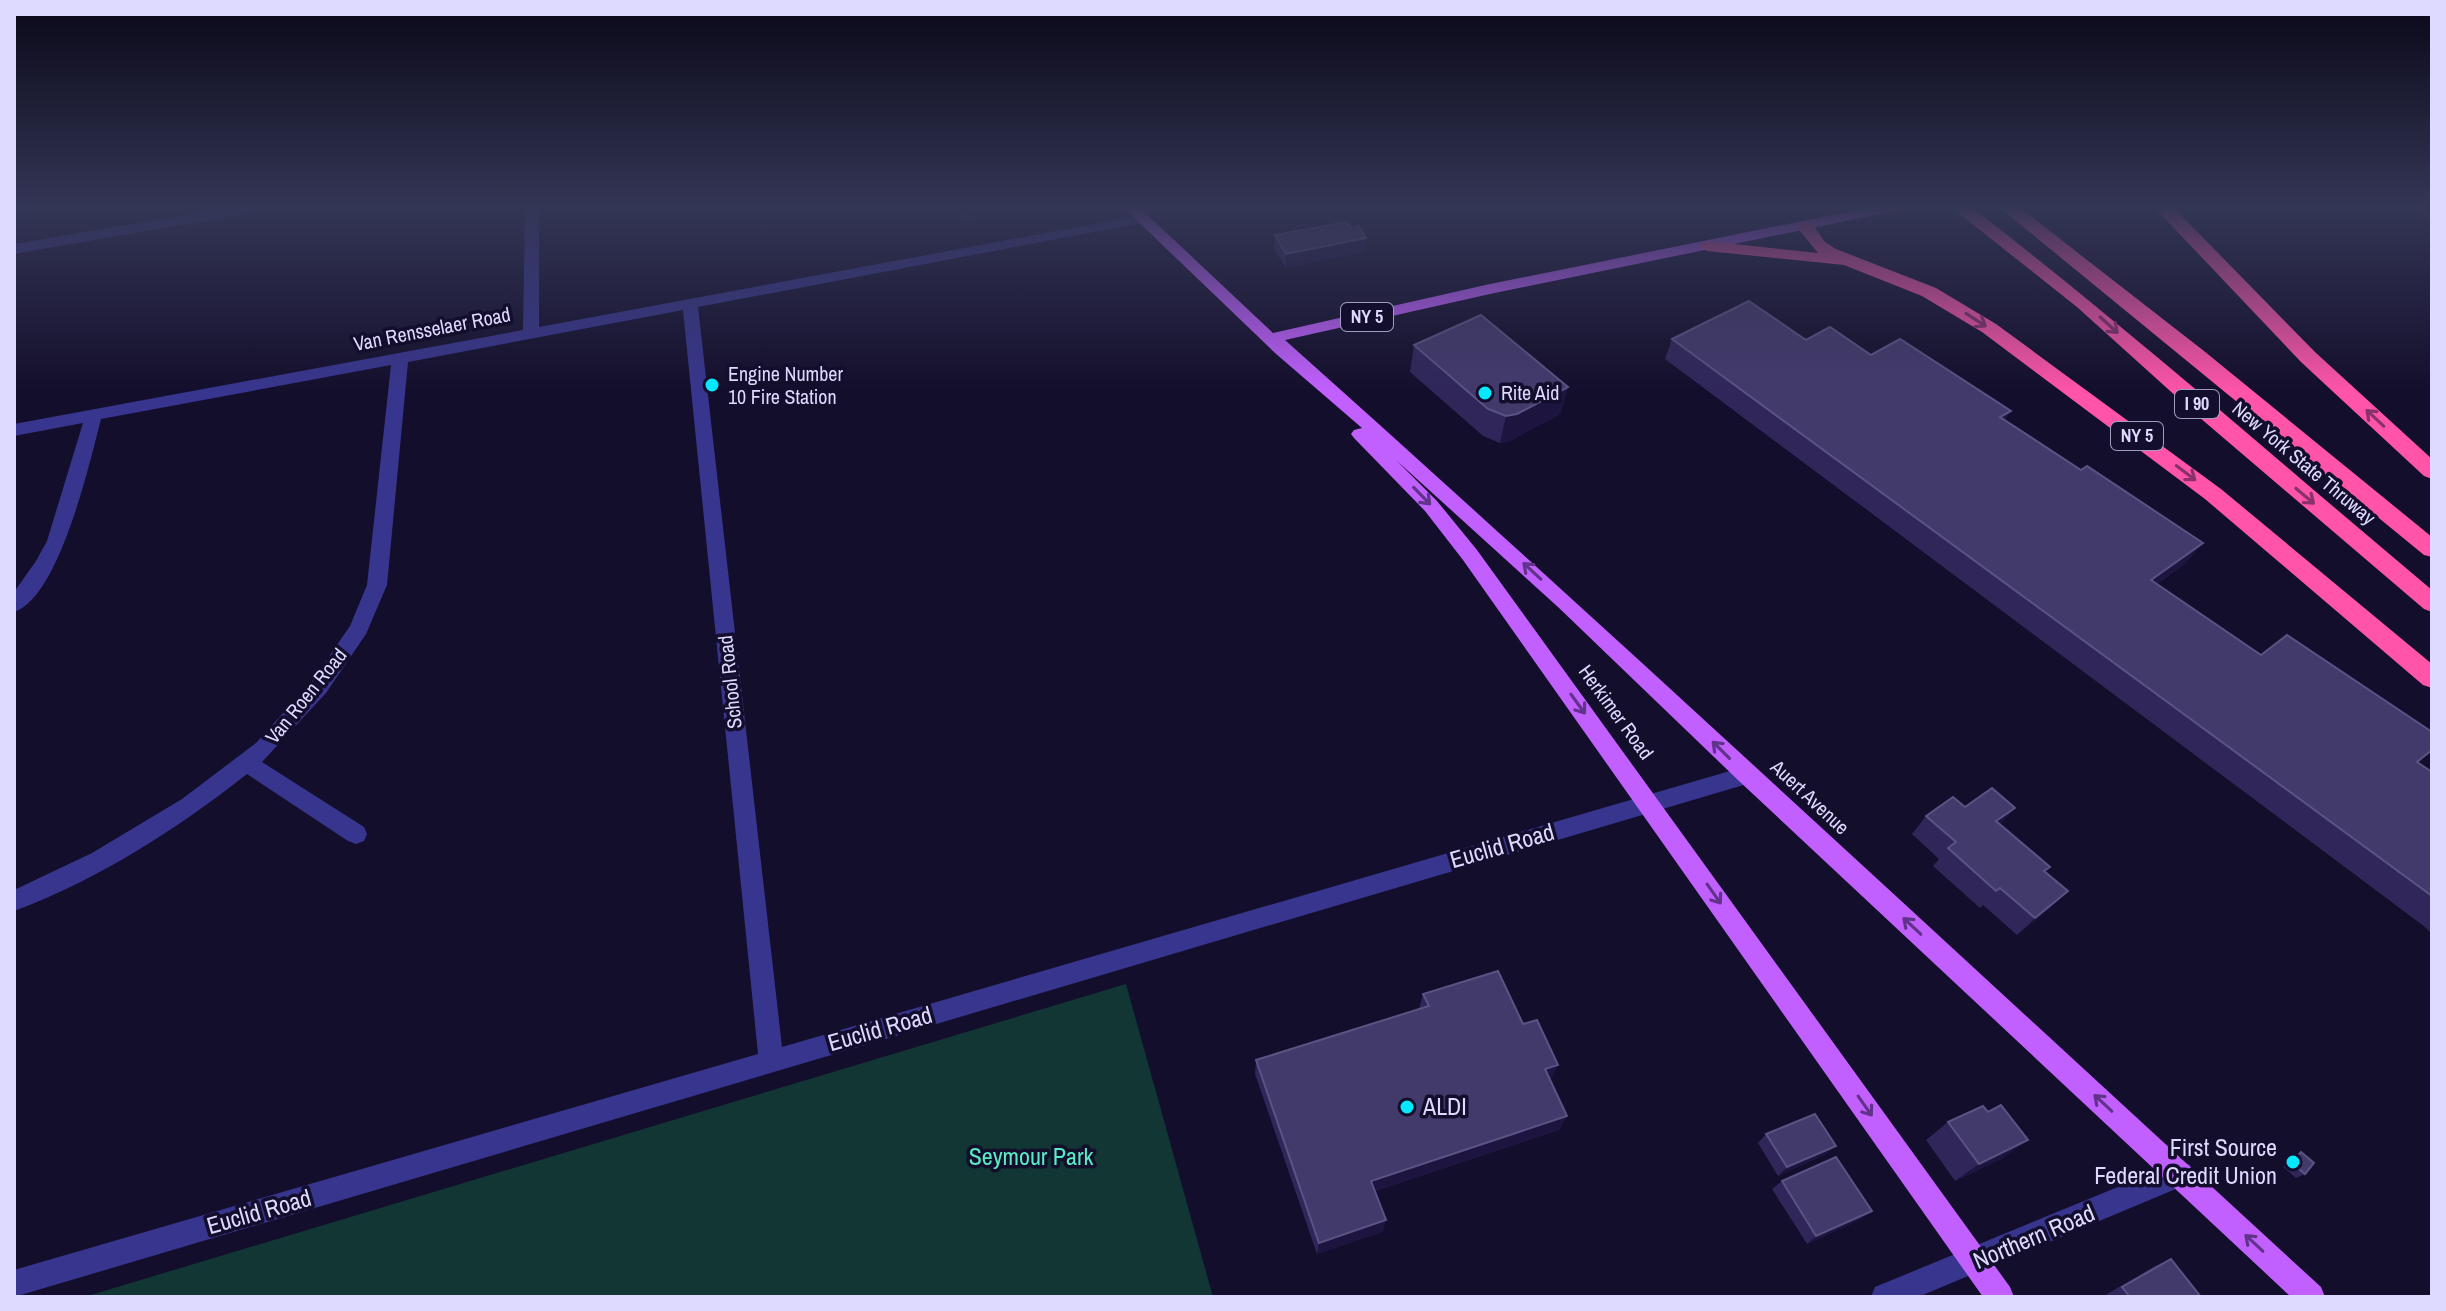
<svg xmlns="http://www.w3.org/2000/svg" width="2446" height="1311" viewBox="0 0 2446 1311" font-family="'Archivo Narrow',sans-serif">
	<style>
		.green { fill: #113634 }
		.lines { fill: none; stroke-linecap: round; stroke-linejoin: round }
		.minor { fill: #38358e; fill-rule: evenodd }
		.major { fill: #c260ff; fill-rule: evenodd }
		.highway { fill: #ff54a8; fill-rule: evenodd }
		.wall { fill: #30265a }
		.shaded-wall { fill: #1d1540 }
		.building { fill: #433a6c; stroke: #5b5383; stroke-width: 2 }
		.oneway { stroke: #89316a }
		.oneway2 { stroke: #62338a }
		.poi-dot { fill: #05e9ff; stroke: #130e2b; stroke-width: 3 }
		.labels { text-anchor: middle; stroke-width: 7; stroke-linejoin: round; paint-order: stroke }
		.shield { fill: #130e2b; stroke: #a09cbf; stroke-width: 2 }
		.shield-label { font-size: 18px; font-weight: bold; fill: #ddd9ff }
		.street-label { font-size: 20px; fill: #ddd9ff; stroke: #130e2b }
		.poi-label { font-size: 20px; fill: #ddd9ff; stroke: #130e2b; text-anchor: start }
		.near-street-label { font-size: 24px; fill: #ddd9ff; stroke: #130e2b }
		.near-poi-label { font-size: 24px; fill: #ddd9ff; stroke: #130e2b; text-anchor: start }
		.near-park-label { font-size: 24px; fill: #59ebc5; stroke: #130e2b }
	</style>
	<rect width="100%" height="100%" fill="#130e2b"/>
	<path class="green" d="M1126,984L1213,1297H84Z"/>
	<g class="lines">
		<path class="minor" d="M234,207H268L261,211L14,254V244Z
			M525,207H539V327L1142,215L1149,219L1142,223L698,307L782,1047L1747,766L1755,769L1758,775L1755,781L1747,784L14,1297V1270L758,1054L683,310L408,362L387,585L366,634L326,693L262,762L364,827L367,834L364,841L356,844L348,841L247,774C177,829 98,880 14,911V890L92,853L182,799L256,743L312,681L350,626L367,585L391,365L101,419C90,462 59,598 14,612V592L36,561L47,541L83,423L14,436V424L523,330Z
			M2181,1161L2190,1165L2194,1174L2190,1183L1918,1297H1871L1875,1287Z"/>
		<path class="major" d="M1123,207H1139L1273,333L1490,284L1872,207H1902L1895,211L1490,294L1285,340C1634,652 1976,971 2321,1287L2325,1297H2291L1739,781L1558,607L1396,460L1437,501L1477,550L2010,1287L2014,1297H1983L1463,560L1425,511L1354,438L1351,434L1354,430L1362,428L1275,353Z"/>
		<path class="highway" d="M1951,207H1971C2130,329 2279,462 2432,590V612L2424,609L2199,417L2077,307Z
			M1999,207H2019L2204,351L2432,537V557L2424,555Z
			M2154,207H2173L2315,352L2432,459V479L2424,476L2301,362Z
			M1805,221L1811,222L1825,242L1836,249L1936,288L1996,324L2221,489L2432,664V688L2423,685L2205,499L1982,332L1922,296L1844,265L1707,251L1698,246L1707,241L1818,253L1796,226Z"/>
	</g>
	<path class="wall" d="M952,207H1016L967,224Z
		M1351,228L1366,238L1365,252L1286,268L1274,249L1275,235Z
		M1672,339L1871,355L2005,420L2186,563L2157,584L2432,772V934L2425,927L1665,359Z
		M1414,345L1568,387L1560,414L1510,441L1500,443L1483,436L1410,372Z
		M1926,816L2000,824L2050,867L2045,872L2068,891L2050,908L2017,935L1983,905L1980,908L1933,866L1939,859L1912,834Z
		M1423,994L1523,1024L1558,1065L1550,1080L1567,1116L1559,1130L1375,1191L1386,1220L1382,1232L1317,1254L1255,1074L1256,1060L1419,1009Z
		M1948,1122L2003,1158L1955,1181L1926,1140Z
		M1766,1134L1826,1154L1778,1176L1758,1143Z
		M2301,1152L2305,1174L2296,1178L2283,1167L2293,1156Z
		M1782,1181L1861,1219L1807,1244L1772,1189Z
		M2171,1259L2201,1297H2109L2107,1294L2155,1266Z"/>
	<path class="shaded-wall" d="M964,207H1016L967,224Z
		M1366,238L1365,252L1286,268V254Z
		M1568,387L1560,414L1510,441L1500,443L1506,416Z
		M2011,411L1998,431L2000,417Z
		M2203,543L2186,563L2135,599L2151,580Z
		M2015,808L1999,826L1996,821Z
		M2068,891L2050,908L2017,935L2035,918Z
		M1558,1065L1551,1079L1537,1084L1545,1069Z
		M1567,1116L1559,1130L1368,1194L1371,1181Z
		M2028,1140L2003,1158L1955,1181L1979,1164Z
		M1836,1146L1826,1154L1778,1176L1787,1167Z
		M1872,1211L1861,1219L1807,1244L1816,1236Z
		M1386,1220L1382,1232L1317,1254L1319,1243Z"/>
	<path class="building" d="M1346,222L1351,228L1359,226L1366,238L1286,254L1275,235Z
		M1749,301L1806,340L1830,327L1871,355L1900,339L2011,411L2000,417L2081,470L2087,466L2203,543L2151,580L2261,655L2287,635L2432,732V750L2417,762L2432,772V896L1672,339Z
		M1481,315L1568,387L1517,414L1506,416L1488,409L1414,345Z
		M1992,788L2015,808L1996,821L2050,867L2044,871L2068,891L2035,918L2000,888L1996,891L1948,848L1956,842L1926,816L1953,797L1965,807Z
		M1498,971L1523,1024L1537,1020L1558,1065L1545,1069L1567,1116L1371,1181L1386,1220L1319,1243L1256,1060L1429,1006L1423,994Z
		M2001,1105L2028,1140L1979,1164L1948,1122L1983,1106L1988,1112Z
		M1815,1114L1836,1146L1787,1167L1766,1134Z
		M2301,1152L2314,1163L2305,1174L2292,1163Z
		M1836,1157L1872,1211L1816,1236L1782,1181Z
		M2171,1259L2201,1297H2130L2122,1287Z"/>
	<defs><path id="oneway-shaft" d="M-6 0H5M1.5-3L5.5 0L1.5 3" fill="none" stroke-width="1.6" stroke-linecap="round" stroke-linejoin="round" transform="scale(2)"/></defs>
	<g class="oneway">
		<use href="#oneway-shaft" transform="translate(1976 320) rotate(33)"/>
		<use href="#oneway-shaft" transform="translate(2109 325) rotate(42)"/>
		<use href="#oneway-shaft" transform="translate(2375 418) rotate(-137)"/>
		<use href="#oneway-shaft" transform="translate(2186 473) rotate(37)"/>
		<use href="#oneway-shaft" transform="translate(2305 496) rotate(40)"/>
	</g>
	<g class="oneway2">
		<use href="#oneway-shaft" transform="translate(1422 496) rotate(46)"/>
		<use href="#oneway-shaft" transform="translate(1532 571) rotate(-137)"/>
		<use href="#oneway-shaft" transform="translate(1578 704) rotate(54)"/>
		<use href="#oneway-shaft" transform="translate(1721 750) rotate(-135)"/>
		<use href="#oneway-shaft" transform="translate(1714 894) rotate(55)"/>
		<use href="#oneway-shaft" transform="translate(1912 926) rotate(-137)"/>
		<use href="#oneway-shaft" transform="translate(2103 1103) rotate(-137)"/>
		<use href="#oneway-shaft" transform="translate(1865 1106) rotate(55)"/>
		<use href="#oneway-shaft" transform="translate(2254 1243) rotate(-137)"/>
	</g>
	<linearGradient id="sky" x2="0" y2="1"><stop stop-color="#0a0818"/><stop offset="0.53" stop-color="#333655"/><stop offset="1" stop-color="#333655" stop-opacity="0"/></linearGradient>
	<rect width="2446" height="391" fill="url(#sky)"/>
	<g class="poi-dot">
		<circle cx="712" cy="385" r="8"/>
		<circle cx="1485" cy="393" r="8"/>
		<circle cx="1407" cy="1107" r="8"/>
		<circle cx="2293" cy="1162" r="8"/>
	</g>
	<g class="labels">
		<g class="shield">
			<rect x="1341" y="303" width="52" height="28" rx="6"/>
			<rect x="2175" y="390" width="44" height="28" rx="6"/>
			<rect x="2111" y="422" width="52" height="28" rx="6"/>
		</g>
		<g class="shield-label">
			<text x="1367" y="323">NY 5</text>
			<text x="2197" y="410">I 90</text>
			<text x="2137" y="442">NY 5</text>
		</g>
		<g class="street-label">
			<text transform="translate(432 329) rotate(-11)" y="7">Van Rensselaer Road</text>
			<text transform="translate(2304 463) rotate(40)" y="7">New York State Thruway</text>
			<text transform="translate(730 682) rotate(-96)" y="7">School Road</text>
			<text transform="translate(306 696) rotate(-51)" y="7">Van Roen Road</text>
			<text transform="translate(1616 712) rotate(54)" y="7">Herkimer Road</text>
			<text transform="translate(1810 797) rotate(43)" y="7">Auert Avenue</text>
		</g>
		<g class="poi-label">
			<text x="728" y="381">Engine Number<tspan x="728" dy="23">10 Fire Station</tspan></text>
			<text x="1501" y="400">Rite Aid</text>
		</g>
		<g class="near-street-label">
			<text transform="translate(1502 846) rotate(-16)" y="8">Euclid Road</text>
			<text transform="translate(880 1029) rotate(-16)" y="8">Euclid Road</text>
			<text transform="translate(259 1212) rotate(-16)" y="8">Euclid Road</text>
			<text transform="translate(2034 1237) rotate(-23)" y="8">Northern Road</text>
		</g>
		<g class="near-poi-label">
			<text x="1423" y="1115">ALDI</text>
			<text x="2277" y="1156" text-anchor="end">First Source<tspan x="2277" dy="28">Federal Credit Union</tspan></text>
		</g>
		<g class="near-park-label">
			<text x="1031" y="1165">Seymour Park</text>
		</g>
	</g>
	<rect width="2446" height="1311" fill="none" stroke="#ddd9ff" stroke-width="32"/>
</svg>
